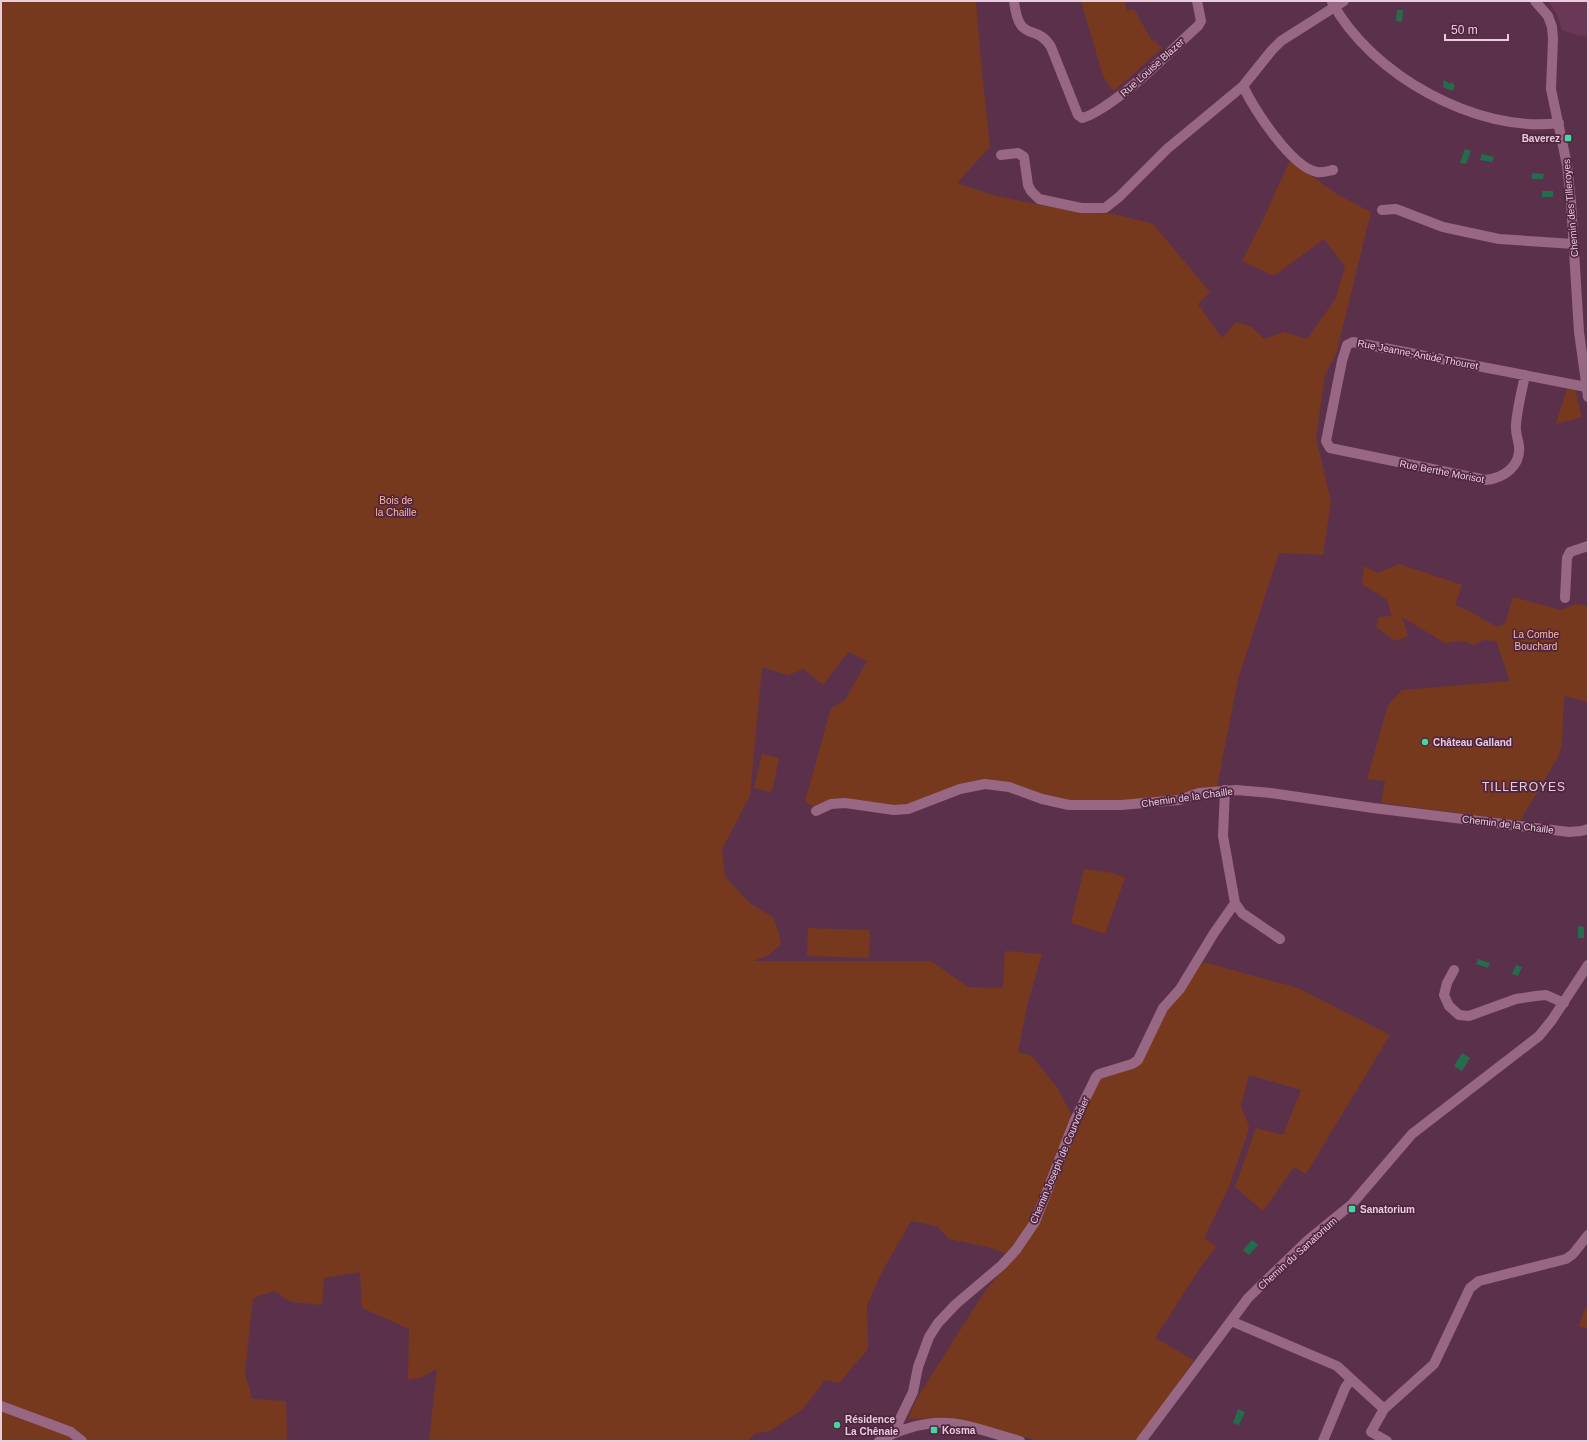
<svg xmlns="http://www.w3.org/2000/svg" width="1589" height="1442" viewBox="0 0 1589 1442" font-family="Arial,sans-serif">
	<style>
		.built { fill: #6a3757 }
		.green { fill: #77391e }
		.water { fill: #256c4f }
		.lines { fill: none; stroke-linecap: round; stroke-linejoin: round }
		.minor { stroke: #986784; stroke-width: 10 }
		.poi-dot { fill: #48d49d; stroke: #502540; stroke-width: 1.5 }
		.labels { text-anchor: middle; stroke-width: 3.5; stroke-linejoin: round; paint-order: stroke }
		.street-label { font-size: 10px; fill: #e9cddd; stroke: #502540 }
		.poi-label { font-size: 10px; font-weight: bold; fill: #e9cddd; stroke: #502540; text-anchor: start }
		.park-label { font-size: 10px; fill: #f8b99f; stroke: #502540 }
		.quarter-label { font-size: 12px; letter-spacing: 1px; fill: #e9cddd; stroke: #502540 }
	</style>
	<rect width="100%" height="100%" fill="#5b304b"/>
	<path class="built" d="M1548,1H1588V35L1580,36L1562,30L1557,14Z"/>
	<path class="green" d="M1,1H976L982,73L990,147L957,183L996,196L1077,212L1114,214L1153,224L1210,292L1198,304L1222,338L1236,322L1252,327L1264,339L1284,332L1307,339L1336,298L1345,266L1324,239L1274,276L1242,261L1262,222L1290,160L1338,195L1371,212L1336,354L1325,375L1316,438L1331,501L1323,555L1279,553L1238,679L1217,787L1177,795L1129,800L1069,802L998,782L894,807L816,808L806,802V798L831,708L845,700L867,661L848,652L823,685L804,669L788,675L762,667L750,796L722,849L725,877L751,904L773,917L779,933L781,944L769,955L753,961H931L968,987L1003,988L1005,951L1042,954L1027,1006L1018,1052L1032,1056L1058,1089L1076,1124L1098,1079L1137,1065L1166,1012L1203,962L1298,988L1390,1035L1306,1174L1294,1167L1263,1211L1235,1187L1256,1128L1283,1135L1301,1090L1249,1075L1241,1106L1249,1126L1246,1138L1228,1189L1204,1238L1216,1247L1200,1268L1155,1338L1194,1360L1148,1428L1135,1441H1040L947,1418L908,1419L917,1398L985,1291L1013,1257L992,1248L949,1239L937,1226L911,1221L883,1270L867,1305L868,1349L839,1383L825,1380L803,1409L770,1431L756,1433L747,1441H429L437,1369L422,1377L408,1380L409,1329L362,1308L360,1272L324,1278L322,1305L291,1302L274,1291L253,1298L245,1372L252,1399L286,1401L287,1441H1Z
		M1081,1H1125L1127,11L1134,9L1152,41L1156,40L1158,45L1162,48L1129,78L1113,91L1103,76Z
		M1567,389L1575,390L1582,417L1556,424Z
		M1399,564L1462,585L1455,605L1467,610L1497,627L1505,624L1513,597L1561,610L1576,604L1588,606V702L1564,696L1562,745L1558,757L1520,821L1381,803L1385,781L1367,779L1388,705L1402,690L1510,681L1496,641L1484,640L1473,645L1464,641L1445,643L1402,617L1408,636L1395,641L1376,627L1379,617L1392,616L1387,600L1362,584L1364,566L1377,573Z
		M762,754L779,758L773,788L770,792L754,788Z
		M1084,869L1113,873L1125,878L1105,934L1071,923Z
		M808,928L870,930L869,958L807,956Z
		M1585,1308L1588,1309V1329L1579,1326Z"/>
	<path class="water" d="M1397,10H1403L1402,22L1396,21Z
		M1444,80L1450,84L1451,82L1454,84L1453,85L1455,86L1452,91L1443,87Z
		M1465,149L1471,151L1466,164L1460,163Z
		M1482,154L1494,157L1492,162L1480,160Z
		M1533,173L1544,174L1543,179H1533L1531,176Z
		M1542,191H1553V197H1542Z
		M1578,926L1584,927V938H1578Z
		M1478,959L1490,963L1488,968L1476,964Z
		M1516,965L1522,967L1518,976L1512,974Z
		M1462,1053L1470,1058L1462,1071L1454,1066Z
		M1252,1240L1258,1245L1249,1255L1243,1250Z
		M1238,1409L1245,1412L1239,1425L1233,1423Z"/>
	<g class="lines">
		<path class="minor" d="M1014,1C1019,45 1036,22 1051,47L1078,115L1082,118C1091,116 1097,111 1104,107C1139,84 1167,54 1198,26L1201,21L1197,1
			M1535,1L1548,16L1552,27L1553,39L1551,89L1567,165L1571,202L1579,332L1588,397
			M1332,2C1370,74 1477,134 1559,123
			M1243,86C1254,109 1291,167 1317,172C1322,173 1328,171 1333,170
			M1001,155L1018,153L1024,157L1028,185L1031,191L1039,199L1081,208H1105L1119,197L1167,149L1243,86L1272,50L1281,41L1344,1
			M1382,210L1396,209L1443,227L1499,239L1574,244
			M1525,375C1522,391 1517,408 1516,425C1515,432 1518,439 1519,446C1521,466 1504,478 1486,480L1330,448L1326,441L1342,361L1347,345L1353,342L1586,387
			M1565,598L1567,558L1570,552L1588,546
			M1225,790L1223,836L1235,903L1242,913L1280,939
			M816,811L831,804L845,803L894,810L908,809L960,789L985,784L1009,787L1042,799L1069,805H1121L1179,800L1199,793L1236,790L1271,793L1373,808L1569,832L1581,831L1588,829
			M1454,970L1447,983L1444,995L1449,1006L1459,1015L1469,1016L1516,999L1536,996L1546,995L1564,1003
			M1231,1321L1337,1366L1384,1409L1434,1364L1470,1288L1479,1281L1566,1259L1573,1254L1588,1235
			M1,1406L71,1432L82,1441
			M1384,1409L1371,1432L1387,1441
			M900,1430L898,1423L913,1392L918,1367L929,1337L938,1323L956,1304L1002,1265L1016,1250L1035,1222L1074,1122L1096,1077L1099,1074L1132,1064L1138,1060L1163,1008L1180,989L1214,933L1235,903
			M879,1441C904,1427 934,1419 963,1425C982,1429 1001,1436 1020,1441
			M1141,1441L1248,1298L1308,1240L1352,1204L1412,1134L1539,1036L1552,1020L1588,965
			M1323,1441L1345,1388L1351,1379"/>
	</g>
	<g class="poi-dot">
		<rect x="1564" y="134" width="8" height="8" rx="2"/>
		<circle cx="1425" cy="742" r="4"/>
		<rect x="1348" y="1205" width="8" height="8" rx="2"/>
		<circle cx="837" cy="1425" r="4"/>
		<rect x="930" y="1426" width="8" height="8" rx="2"/>
	</g>
	<g class="labels">
		<g class="street-label">
			<text transform="translate(1152 67) rotate(-42)" y="4">Rue Louise Blazer</text>
			<text transform="translate(1570 208) rotate(-95)" y="4">Chemin des Tilleroyes</text>
			<text transform="translate(1418 354) rotate(11)" y="4">Rue Jeanne-Antide Thouret</text>
			<text transform="translate(1442 471) rotate(11)" y="4">Rue Berthe Morisot</text>
			<text transform="translate(1187 797) rotate(-8)" y="4">Chemin de la Chaille</text>
			<text transform="translate(1508 824) rotate(7)" y="4">Chemin de la Chaille</text>
			<text transform="translate(1059 1160) rotate(-67)" y="4">Chemin Joseph de Courvoisier</text>
			<text transform="translate(1297 1253) rotate(-42)" y="4">Chemin du Sanatorium</text>
		</g>
		<g class="poi-label">
			<text x="1560" y="142" text-anchor="end">Baverez</text>
			<text x="1433" y="746">Château Galland</text>
			<text x="1360" y="1213">Sanatorium</text>
			<text x="845" y="1423">Résidence<tspan x="845" dy="12">La Chênaie</tspan></text>
			<text x="942" y="1434">Kosma</text>
		</g>
		<g class="park-label">
			<text x="396" y="504">Bois de<tspan x="396" dy="12">la Chaille</tspan></text>
			<text x="1536" y="638">La Combe<tspan x="1536" dy="12">Bouchard</tspan></text>
		</g>
		<g class="quarter-label">
			<text x="1524" y="791">TILLEROYES</text>
		</g>
	</g>
	<rect width="1589" height="1442" fill="none" stroke="#e9cddd" stroke-width="4"/>
	<path d="M1445 34v6h63v-6" fill="none" stroke="#e9cddd" stroke-width="2"/>
	<text x="1451" y="34" font-size="12" fill="#e9cddd" stroke="#502540" stroke-width="3" paint-order="stroke">50 m</text>
</svg>
